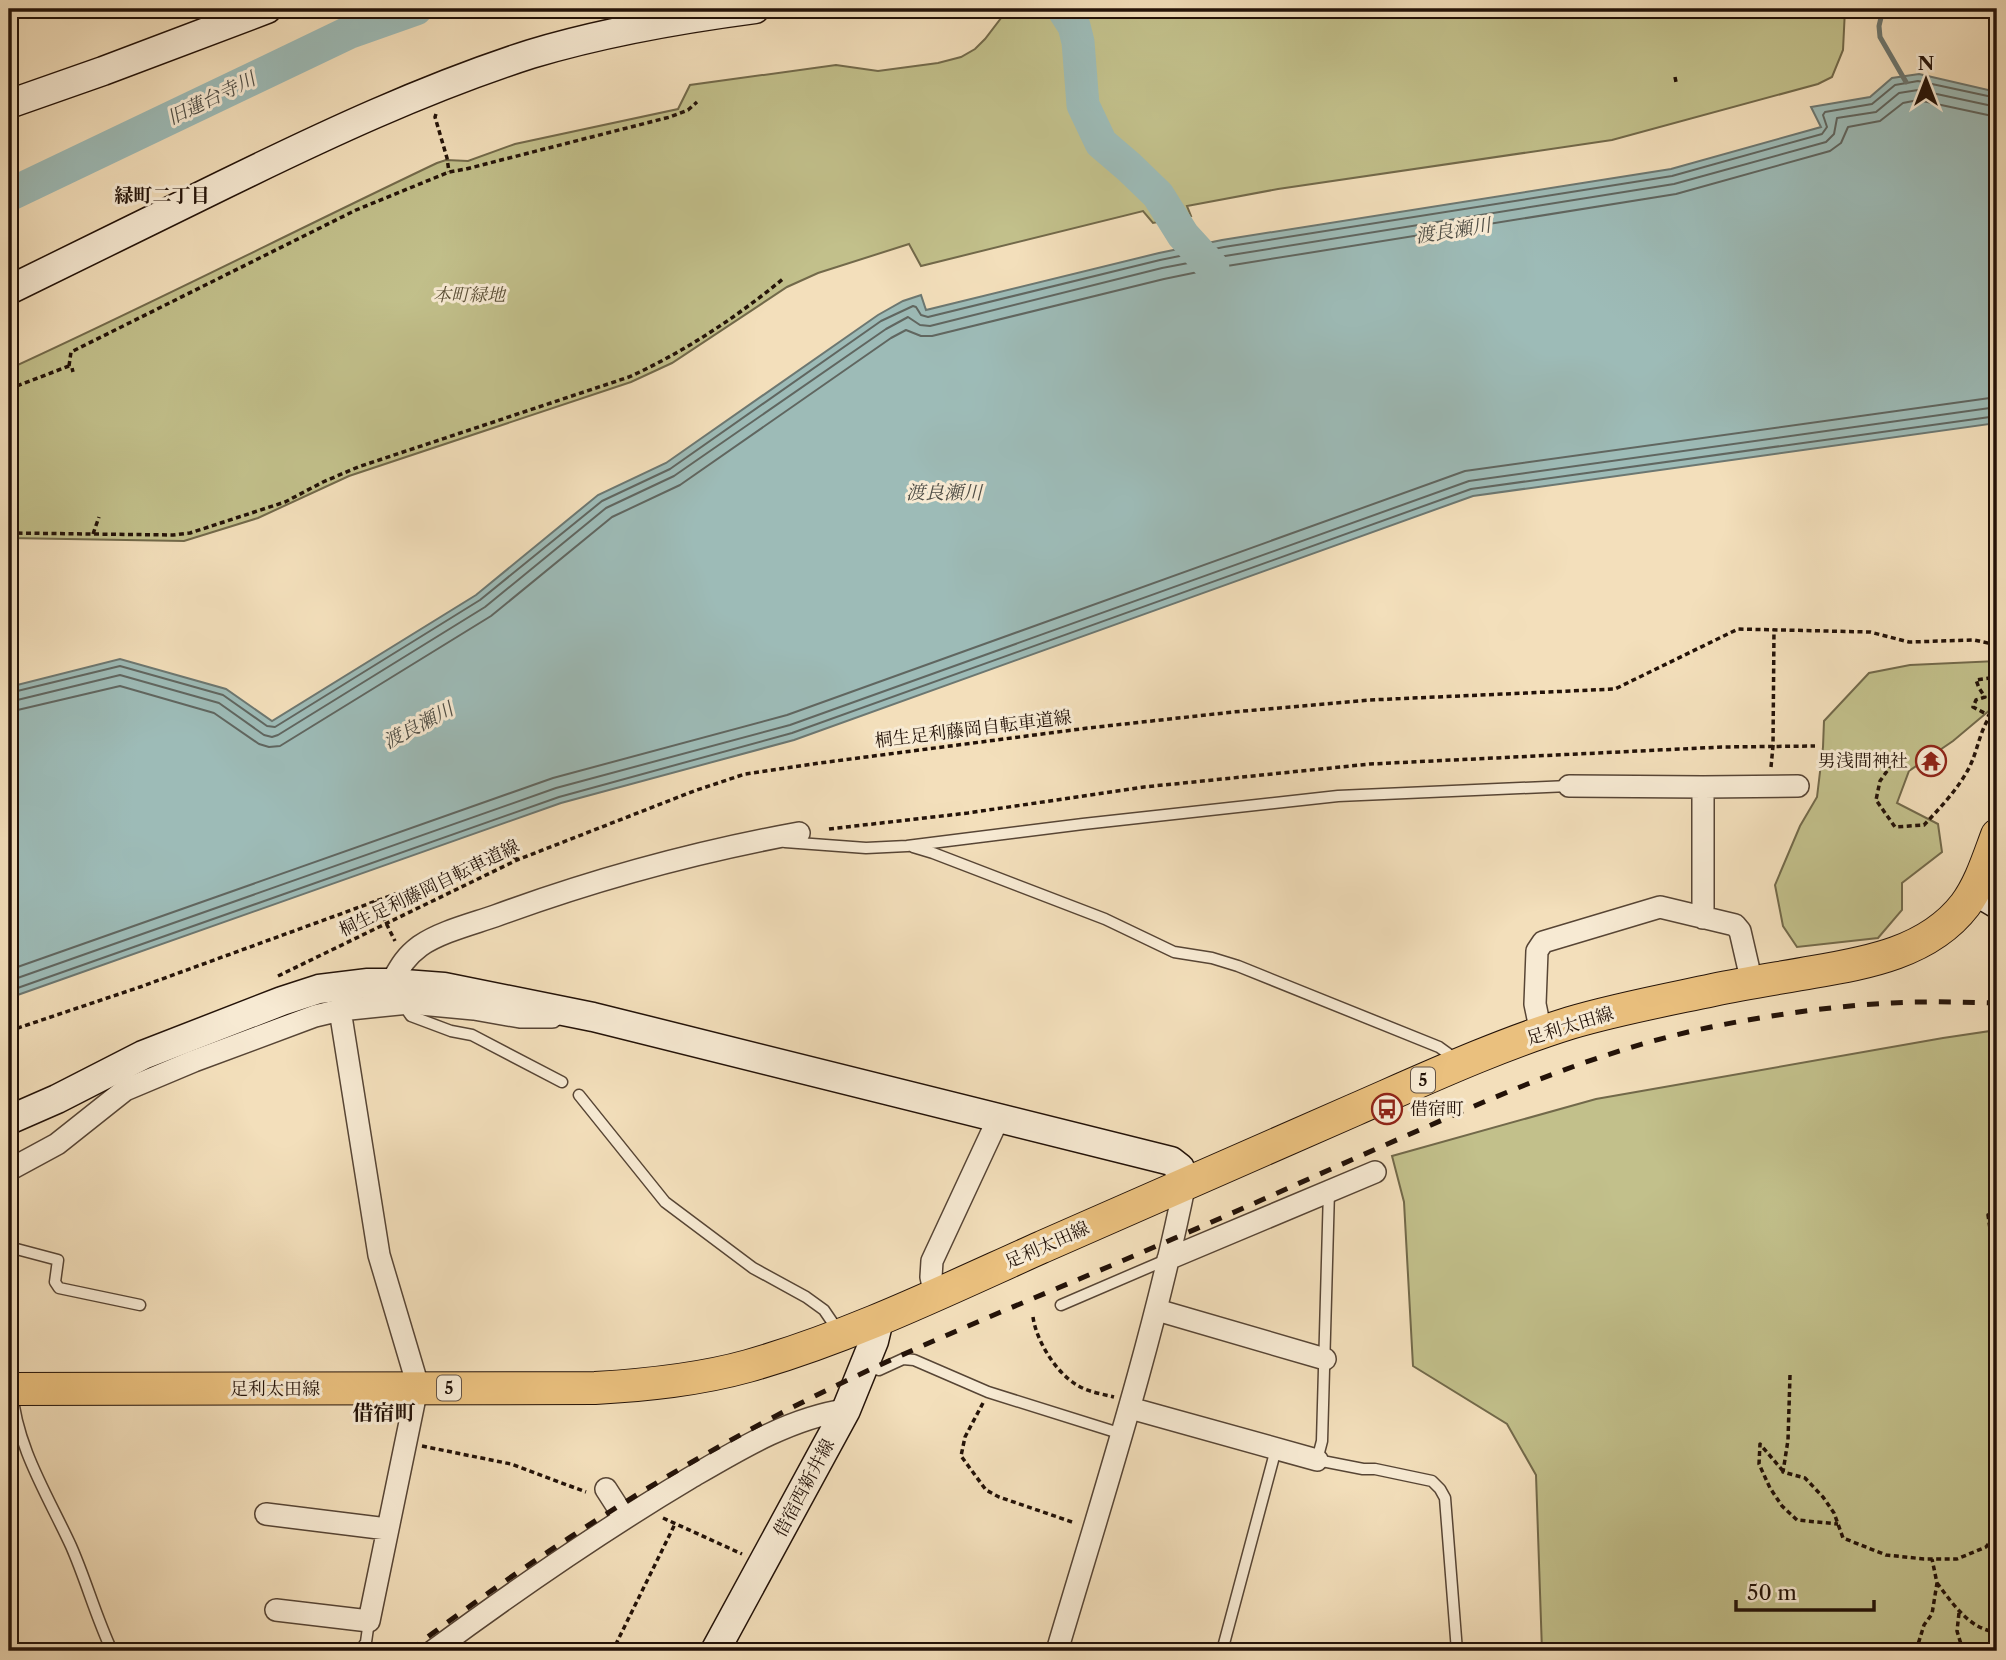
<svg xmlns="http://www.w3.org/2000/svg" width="2006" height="1660" viewBox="0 0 2006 1660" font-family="'Libre Caslon Text','Noto Serif JP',serif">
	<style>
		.green { fill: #c2c08b; stroke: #72694a; stroke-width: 2 }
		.water { fill: #9dbbb7; stroke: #6c7771; stroke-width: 2 }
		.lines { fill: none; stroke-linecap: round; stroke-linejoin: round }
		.shore { stroke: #606660; stroke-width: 2 }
		.stream { stroke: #6c7771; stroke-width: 5 }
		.river { stroke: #9dbbb7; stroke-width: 33 }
		.lane-casing { stroke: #574535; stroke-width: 13 }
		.street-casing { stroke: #574535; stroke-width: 24 }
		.secondary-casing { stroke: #231208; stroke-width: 31 }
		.primary-casing { stroke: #231208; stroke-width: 34 }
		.path { stroke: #231208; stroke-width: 3.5; stroke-dasharray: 5 3.5; stroke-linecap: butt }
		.lane { stroke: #f7ead3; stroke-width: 10 }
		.street { stroke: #f7ead3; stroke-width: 21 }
		.secondary { stroke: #f7ead3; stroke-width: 28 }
		.primary { stroke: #eac07e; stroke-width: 32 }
		.rail { stroke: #231208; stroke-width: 5; stroke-dasharray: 12 12; stroke-linecap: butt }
		.labels { text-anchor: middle; stroke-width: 6; stroke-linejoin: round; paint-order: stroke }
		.shield { fill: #f7ead3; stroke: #635345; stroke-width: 2 }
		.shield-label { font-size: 16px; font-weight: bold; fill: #231208 }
		.park-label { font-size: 18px; font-style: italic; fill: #5b4f36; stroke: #f7ead3 }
		.street-label { font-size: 18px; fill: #231208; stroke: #f7ead3 }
		.poi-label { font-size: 18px; fill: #231208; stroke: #f7ead3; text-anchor: end }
		.water-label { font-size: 19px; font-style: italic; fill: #4e4d45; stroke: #f7ead3 }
		.neighbourhood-label { font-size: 19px; font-weight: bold; fill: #231208; stroke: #f7ead3 }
		.quarter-label { font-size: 21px; font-weight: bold; fill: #231208; stroke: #f7ead3 }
	</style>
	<rect width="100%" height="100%" fill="#f3dfbb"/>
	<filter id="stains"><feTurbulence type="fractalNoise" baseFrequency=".00286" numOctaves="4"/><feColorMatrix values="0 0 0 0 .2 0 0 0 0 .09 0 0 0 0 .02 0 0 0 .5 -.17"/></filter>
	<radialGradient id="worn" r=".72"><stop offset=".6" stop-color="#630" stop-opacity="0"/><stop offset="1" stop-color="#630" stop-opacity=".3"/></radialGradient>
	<path class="green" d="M1008,9H1845L1843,50L1832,77L1818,84L1612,140L1278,189L1187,206L1191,216L1153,223L1143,211L921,266L909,244L818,273L787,287L672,363L631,382L349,476L258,518L184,541L9,538V369C153,303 294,231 437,163L446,160L468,161L515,144L678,109L690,85L836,65L878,71L938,63L961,57L975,49L985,39Z
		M1997,661V704L1953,741L1909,771L1897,803L1938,824L1942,852L1902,883V910L1878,938L1797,947L1783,926L1775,885L1800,826L1817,797L1823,747L1824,721L1869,673L1910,665Z
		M1997,1030V1651H1542L1536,1475L1507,1424L1413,1366L1404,1202L1392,1156L1596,1099L1943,1038Z"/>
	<path class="water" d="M1919,74L1997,92V423L1473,496L794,740L561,803L9,998V687L120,659L226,689L272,721L476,595L598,495L666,463L878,315L903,301L921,295L926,310L1159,253L1222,240L1671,169L1821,127L1811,107L1870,97L1892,78Z"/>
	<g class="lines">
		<path class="shore" d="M9,693L120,666L223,695L267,726L275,727L480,600L602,501L670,469L881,321L913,306L916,307L921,315L928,317L1160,260L1224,247L1672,176L1822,134L1827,127L1823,115L1825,112L1872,104L1895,85L1918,81L1997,98
			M9,702L120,675L219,703L264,735L272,737L278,735L485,607L606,508L674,476L886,329L908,317L920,325L930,326L1162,268L1225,256L1674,184L1826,142L1834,134L1837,118L1876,112L1899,93L1918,90L1997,107
			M9,712L120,686L214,713L259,744L269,747L280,746L491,616L612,517L680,485L891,338L906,330L921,336H932L1164,279L1227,266L1676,194L1830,151L1841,143L1848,127L1880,121L1903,103L1918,100L1997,117
			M9,970L553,778L787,715L1465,471L1997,397
			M9,981L556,788L790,725L1469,481L1997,407
			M9,991L559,797L792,733L1471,489L1997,416"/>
		<path class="stream" d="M1883,9L1879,26L1880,37L1906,82"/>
		<path class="river" d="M1063,9L1074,26L1078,42L1083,105L1101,143L1129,167L1158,195L1183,235L1213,268
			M9,195L348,33L416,9"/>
		<g class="lane-casing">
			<path id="lane" d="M785,842L866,848L907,846L1083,824L1338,796L1569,786
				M913,847L933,853L1105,919L1174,952L1212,958L1238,966L1439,1047L1457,1060
				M402,1003L411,1016L451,1031L472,1035L562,1082
				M579,1095L665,1202L753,1268L806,1297L824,1310L839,1332
				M1329,1190L1322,1441L1317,1460L1363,1469H1375L1432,1481L1440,1489L1445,1498L1457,1651
				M9,1247L58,1260L55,1282L59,1288L140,1305
				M1061,1305L1168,1259
				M865,1366L879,1370L903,1359L914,1360L988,1392L1122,1434
				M12,1390C16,1446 48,1496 71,1546C86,1580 96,1617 112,1651
				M360,1651L366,1642L369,1621
				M1222,1651L1276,1449"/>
		</g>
		<g class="street-casing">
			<path id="street" d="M1569,786L1703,787L1798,786
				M1703,918V787
				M391,983C400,967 405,957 420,946C440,932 472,924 495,916C593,880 695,852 799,833
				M1541,1033L1535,1004L1537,951L1543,942L1660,907L1735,925L1740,931L1752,983
				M9,1170L57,1144L125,1090L194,1061L315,1016L340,1010L409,1003L474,1009L520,1017H552
				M1168,1259L1375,1172
				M935,1295L931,1277L932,1261L999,1117
				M1157,1310L1325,1359
				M1130,1408L1317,1460
				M606,1489L624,1517
				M266,1514L387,1529
				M276,1610L369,1621L417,1388L415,1376L379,1255L340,1010
				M433,1651C517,1589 601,1531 690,1478C738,1450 790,1418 846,1410
				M1057,1651C1103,1496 1153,1342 1185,1183"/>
		</g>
		<g class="secondary-casing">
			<path id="secondary" d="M9,104L103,71L267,9
				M9,290C80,255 152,220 223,185C323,136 425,88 531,54C604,32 679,19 755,9
				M1975,891L1997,904
				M9,1120L57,1099L143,1055L282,1001L319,989L368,983H391L444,987L593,1017L1171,1161L1180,1168L1185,1183
				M715,1651L846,1410L874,1341L879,1320"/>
		</g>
		<g class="primary-casing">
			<path id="primary" d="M9,1389L595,1388C646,1385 698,1380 748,1366C850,1337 946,1290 1042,1247C1146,1201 1250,1155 1354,1110C1425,1079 1496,1046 1570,1023C1617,1009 1666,1000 1713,990C1746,983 1780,978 1813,972C1867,963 1929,952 1965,905C1980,885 1988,859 1997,835"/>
		</g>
		<path class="path" d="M1675,77L1676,82
			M436,114L435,117L447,158L449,172
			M69,366L71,352L356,210L449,172L466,169L670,117L688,110L697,102
			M9,389L69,366L72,368L73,372
			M9,533L173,535L190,533L285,502L323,482L358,467L629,377C684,352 737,317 784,278
			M93,534L99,517
			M1892,764L1880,781L1876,800L1895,827L1924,825C1940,808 1958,789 1969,768C1978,750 1979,733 1990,716L1973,707L1976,700L1985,697L1979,688L1976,680L1997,677
			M1771,767L1773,746L1774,629
			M829,829L968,813L1144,787L1370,764L1722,747L1815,746
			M375,901L395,941
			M278,976L517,860L694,791L745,774L820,763L1088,728L1233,712L1370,700L1615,689L1738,629L1870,632L1909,642L1974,640L1997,645
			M9,1031L140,987L508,853L517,859
			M1997,1212L1988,1215L1992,1242L1991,1341L1996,1371L1997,1397
			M1033,1317C1036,1340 1056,1373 1077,1385C1088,1392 1102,1394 1114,1397
			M1790,1375L1788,1440L1783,1472L1805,1478L1823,1497L1834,1513L1843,1538L1886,1555L1924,1559H1957L1986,1547L1997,1532
			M983,1403L965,1437L961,1456L986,1490L999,1497L1075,1523
			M422,1446L511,1464L586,1492
			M1783,1471L1760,1444L1759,1464L1770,1488L1782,1506L1797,1520L1838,1524
			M663,1518L742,1554
			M1937,1583C1953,1604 1970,1630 1997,1632
			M1959,1613L1957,1631L1963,1651
			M610,1651L615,1646L675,1524
			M1916,1651L1924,1625L1932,1614L1937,1583L1932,1559"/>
		<use href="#lane" class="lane"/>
		<use href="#street" class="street"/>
		<use href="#secondary" class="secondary"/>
		<use href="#primary" class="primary"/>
		<path class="rail" d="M409,1651C532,1558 661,1474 799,1404C921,1342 1050,1293 1175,1238C1261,1201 1345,1162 1431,1125C1521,1085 1613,1047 1711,1027C1770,1015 1832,1006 1892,1003C1927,1001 1962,1002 1997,1003"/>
	</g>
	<defs>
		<g id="temple-ring" transform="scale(1.575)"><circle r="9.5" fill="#f7ead3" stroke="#8f2418" stroke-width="1.5"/><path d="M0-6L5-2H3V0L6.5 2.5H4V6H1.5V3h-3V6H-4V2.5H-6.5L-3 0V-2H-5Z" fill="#8f2418"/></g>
		<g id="bus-ring" transform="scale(1.575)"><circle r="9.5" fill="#f7ead3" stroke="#8f2418" stroke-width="1.5"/><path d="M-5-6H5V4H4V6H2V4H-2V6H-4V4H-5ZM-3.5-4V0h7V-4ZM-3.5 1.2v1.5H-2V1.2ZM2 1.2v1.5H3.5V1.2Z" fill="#8f2418"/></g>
	</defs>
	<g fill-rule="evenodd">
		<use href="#temple-ring" x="1931" y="761"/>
		<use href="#bus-ring" x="1387" y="1109"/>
	</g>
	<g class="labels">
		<g class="shield">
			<rect x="1411" y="1067.5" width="24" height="25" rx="5"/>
			<rect x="437" y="1375.5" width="24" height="25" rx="5"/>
		</g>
		<g class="shield-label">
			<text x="1423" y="1086">5</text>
			<text x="449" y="1394">5</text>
		</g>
		<g class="park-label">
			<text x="469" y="301">本町緑地</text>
		</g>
		<g class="street-label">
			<text transform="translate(973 729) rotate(-7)" y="6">桐生足利藤岡自転車道線</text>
			<text transform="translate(429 888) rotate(-26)" y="6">桐生足利藤岡自転車道線</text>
			<text transform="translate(1570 1026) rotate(-17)" y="6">足利太田線</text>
			<text transform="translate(1047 1245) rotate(-24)" y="6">足利太田線</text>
			<text x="275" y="1395">足利太田線</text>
			<text transform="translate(804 1488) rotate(-62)" y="6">借宿西新井線</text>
		</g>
		<g class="poi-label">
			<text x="1908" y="767">男浅間神社</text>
			<text x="1410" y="1115" text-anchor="start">借宿町</text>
		</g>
		<g class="water-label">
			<text transform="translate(211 98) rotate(-26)" y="7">旧蓮台寺川</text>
			<text transform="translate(1453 230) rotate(-9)" y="7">渡良瀬川</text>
			<text x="944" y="499">渡良瀬川</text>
			<text transform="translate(418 725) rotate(-28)" y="7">渡良瀬川</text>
		</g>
		<g class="neighbourhood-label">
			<text x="162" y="202">緑町二丁目</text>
		</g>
		<g class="quarter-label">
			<text x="384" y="1420">借宿町</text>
		</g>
	</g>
	<rect width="2006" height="1660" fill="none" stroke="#f3dfbb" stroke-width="35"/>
	<rect x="10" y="10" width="1985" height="1639" fill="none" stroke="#231208" stroke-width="3.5"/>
	<rect x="18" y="18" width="1971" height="1625" fill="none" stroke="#231208" stroke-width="2"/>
	<g transform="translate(1926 80)" stroke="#f7ead3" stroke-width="5" paint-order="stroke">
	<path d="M0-5L12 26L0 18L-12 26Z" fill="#231208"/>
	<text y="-10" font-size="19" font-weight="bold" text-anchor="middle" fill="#231208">N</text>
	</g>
	<path d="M1736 1600v10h138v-10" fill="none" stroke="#231208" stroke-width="3.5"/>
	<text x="1747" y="1600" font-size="21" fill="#231208" stroke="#f7ead3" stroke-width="5" paint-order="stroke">50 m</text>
	<rect width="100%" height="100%" filter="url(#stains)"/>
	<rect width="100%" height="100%" fill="url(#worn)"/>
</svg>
